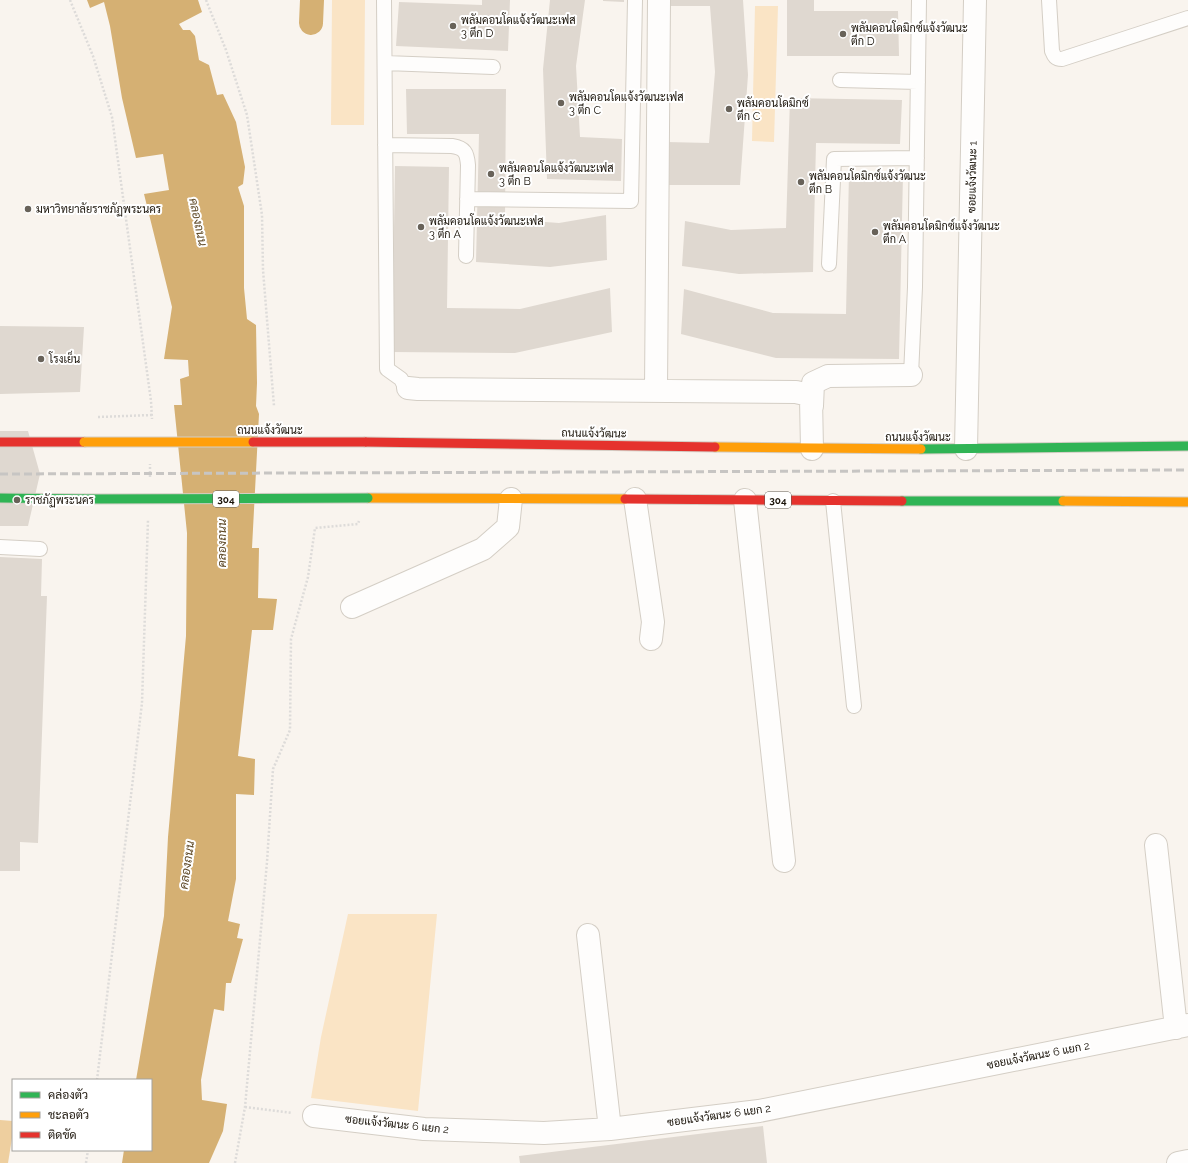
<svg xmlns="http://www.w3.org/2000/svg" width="1188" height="1163" viewBox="0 0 1188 1163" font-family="Raleway,Sarabun,sans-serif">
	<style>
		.green { fill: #fae4c5 }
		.forest { fill: #eecf9f }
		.water { fill: #d5b073 }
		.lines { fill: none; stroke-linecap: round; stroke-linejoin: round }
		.canal { stroke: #d5b073; stroke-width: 24 }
		.building { fill: #dfd8d0 }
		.lane-casing { stroke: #d4cec5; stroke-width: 16 }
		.street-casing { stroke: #d4cec5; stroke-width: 24 }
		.fast-casing { stroke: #d4cec5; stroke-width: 11 }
		.slow-casing { stroke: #d4cec5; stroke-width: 11 }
		.jam-casing { stroke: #d4cec5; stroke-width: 11 }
		.path { stroke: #dddbd9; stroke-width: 2.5; stroke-dasharray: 2 2; stroke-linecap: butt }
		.lane { stroke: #fefdfc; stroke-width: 14 }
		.street { stroke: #fefdfc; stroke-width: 22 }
		.fast { stroke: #30b455; stroke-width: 9 }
		.slow { stroke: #ff9f0a; stroke-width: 9 }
		.jam { stroke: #e5322d; stroke-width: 9 }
		.rail { stroke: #c7c5c3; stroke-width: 3; stroke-dasharray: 8 4; stroke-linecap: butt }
		.fast-bridge-casing { stroke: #d4cec5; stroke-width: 11; stroke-linecap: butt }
		.slow-bridge-casing { stroke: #d4cec5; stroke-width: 11; stroke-linecap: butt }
		.jam-bridge-casing { stroke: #d4cec5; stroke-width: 11; stroke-linecap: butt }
		.fast-bridge { stroke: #30b455; stroke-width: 9 }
		.slow-bridge { stroke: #ff9f0a; stroke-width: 9 }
		.jam-bridge { stroke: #e5322d; stroke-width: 9 }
		.poi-dot { fill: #686259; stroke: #fff; stroke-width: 1.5 }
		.labels { text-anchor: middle; stroke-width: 4; stroke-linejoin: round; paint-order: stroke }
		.shield { fill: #fff; stroke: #5f5a53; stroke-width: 1 }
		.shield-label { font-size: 10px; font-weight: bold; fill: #1a1309 }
		.poi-label { font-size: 11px; fill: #1a1309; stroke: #fff; text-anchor: start }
		.street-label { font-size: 11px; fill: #1a1309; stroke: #fff }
		.water-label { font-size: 12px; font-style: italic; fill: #5d4724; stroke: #fff }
	</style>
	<rect width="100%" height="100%" fill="#f9f4ee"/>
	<path class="green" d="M332,0H365L364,125H331Z
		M755,6H778L774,142L752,141Z
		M348,914H437L418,1111L311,1098L321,1037Z"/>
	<path class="forest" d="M0,1120L13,1121V1132L8,1163H0Z"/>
	<path class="water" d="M87,0H198L202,12L179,24L183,30H190L195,36L199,60L209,65L217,95L223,94L236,122L245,167L243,184L238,187L244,206V288L247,319L256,325L257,383L256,406L259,414L252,548H259L258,598L277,599L273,630H252L238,756L255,759L254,795L236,794V879L228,921L240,924L237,938L243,939L231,983H226L224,1011L214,1009L201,1080L202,1100L227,1104L223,1131L209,1163H122L124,1150H151V1080H136L164,916L168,837L186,636L187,533L174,405H182L180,379L189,376L188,360L164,359L172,307L144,194L169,190L163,154L136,158L122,98L110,26L104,2L90,8Z"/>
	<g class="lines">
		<path class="canal" d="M311,23L312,0"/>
	</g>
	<path class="building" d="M482,0H510L508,51L396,46L399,2L482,5Z
		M550,0H585L576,66L580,137L622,139L621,181L547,179L543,69Z
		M603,0H624V2L603,1Z
		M670,0H743L748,75L740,185H666L667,142L709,143L715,72L710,6H670Z
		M787,0H814V11H898L899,56H787Z
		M406,89H506L505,219L559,223L606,215L607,260L550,267L476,262L479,134H407Z
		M790,98L902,100L900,144L816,143L813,272L739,274L682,266L685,221L731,230L786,228Z
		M395,166L449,167L447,308L520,309L610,288L612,332L515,353L392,352Z
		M849,173L903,174L899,359L776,358L681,334L684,289L773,313L846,314Z
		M0,326L84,327L80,392L0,394Z
		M0,431H28L40,474L28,526H0Z
		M0,557L42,559L41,596H47L38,843L20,842V871H0Z
		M763,1126L767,1163H520L519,1156Z"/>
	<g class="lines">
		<g class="lane-casing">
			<path id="lane" d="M384,0L387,369L401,379L403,383L408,388
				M1049,0L1052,51C1054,56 1055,59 1062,59L1188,18
				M385,63L493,67
				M840,80L918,82
				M385,145L452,146C465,148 467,153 468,165L466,256
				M467,199L631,201L635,0
				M829,264L834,159L917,158
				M911,375L915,287L919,0
				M833,501L854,706
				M0,547L40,549"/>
		</g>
		<g class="street-casing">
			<path id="street" d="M408,388L418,389L796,392L809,395L811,399L812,449
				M656,391L659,0
				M812,406L813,383L828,376L911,375
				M966,449L975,0
				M635,499L653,622L651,639
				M745,500L784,861
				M352,607L483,549L508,527L511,499
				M1156,845L1176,1028
				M588,935L610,1129
				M314,1116L424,1129L544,1133L610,1129L759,1111L1188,1025
				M1178,1163L1188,1161"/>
		</g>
		<g class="fast-casing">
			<path id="fast" d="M921,449L1188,446
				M0,498L84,499
				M902,501H1063"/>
		</g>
		<g class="slow-casing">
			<path id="slow" d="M715,447L921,449
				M368,498L625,499
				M1063,501L1188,502"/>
		</g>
		<g class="jam-casing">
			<path id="jam" d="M0,442H84
				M365,442L715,447
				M625,499L902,501"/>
		</g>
		<path class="path" d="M70,0L93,56L112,117L151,401L152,419
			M206,0L226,50L247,115L262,215L263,270L274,406
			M98,417L152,415
			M150,477V464
			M97,1080L142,703L148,520
			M245,1107L292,1113
			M86,1163L88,1150
			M235,1163L245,1107L267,862L273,769L290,730L291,639L308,577L315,528L358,524L359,521"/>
		<use href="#lane" class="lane"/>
		<use href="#street" class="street"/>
		<use href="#fast" class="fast"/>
		<use href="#slow" class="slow"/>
		<use href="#jam" class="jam"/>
		<path class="rail" d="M0,474L1188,470"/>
		<g class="fast-bridge-casing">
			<path id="fast-bridge" d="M84,499L368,498"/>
		</g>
		<g class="slow-bridge-casing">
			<path id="slow-bridge" d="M84,442H253"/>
		</g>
		<g class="jam-bridge-casing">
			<path id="jam-bridge" d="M253,442H365"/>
		</g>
		<use href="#fast-bridge" class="fast-bridge"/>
		<use href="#slow-bridge" class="slow-bridge"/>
		<use href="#jam-bridge" class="jam-bridge"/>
	</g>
	<g class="poi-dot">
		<circle cx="453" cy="26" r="4"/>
		<circle cx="843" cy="34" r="4"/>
		<circle cx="561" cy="103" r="4"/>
		<circle cx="729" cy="109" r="4"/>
		<circle cx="491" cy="174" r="4"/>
		<circle cx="801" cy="182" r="4"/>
		<circle cx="28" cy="209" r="4"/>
		<circle cx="421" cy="227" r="4"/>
		<circle cx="875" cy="232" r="4"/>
		<circle cx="41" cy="359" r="4"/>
		<circle cx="17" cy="500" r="4"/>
	</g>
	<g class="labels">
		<g class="shield">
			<rect x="213" y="491" width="26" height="16" rx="3"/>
			<rect x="765" y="492" width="26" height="16" rx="3"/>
		</g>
		<g class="shield-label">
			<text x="226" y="503">304</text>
			<text x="778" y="504">304</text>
		</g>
		<g class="poi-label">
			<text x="461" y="24">พลัมคอนโดแจ้งวัฒนะเฟส<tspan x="461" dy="13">3 ตึก D</tspan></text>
			<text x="851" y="32">พลัมคอนโดมิกซ์แจ้งวัฒนะ<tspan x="851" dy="13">ตึก D</tspan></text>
			<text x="569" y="101">พลัมคอนโดแจ้งวัฒนะเฟส<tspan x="569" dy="13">3 ตึก C</tspan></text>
			<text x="737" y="107">พลัมคอนโดมิกซ์<tspan x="737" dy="13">ตึก C</tspan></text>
			<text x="499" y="172">พลัมคอนโดแจ้งวัฒนะเฟส<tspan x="499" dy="13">3 ตึก B</tspan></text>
			<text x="809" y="180">พลัมคอนโดมิกซ์แจ้งวัฒนะ<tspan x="809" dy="13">ตึก B</tspan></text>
			<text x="36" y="213">มหาวิทยาลัยราชภัฏพระนคร</text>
			<text x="429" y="225">พลัมคอนโดแจ้งวัฒนะเฟส<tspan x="429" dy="13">3 ตึก A</tspan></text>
			<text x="883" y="230">พลัมคอนโดมิกซ์แจ้งวัฒนะ<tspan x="883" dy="13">ตึก A</tspan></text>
			<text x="49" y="363">โรงเย็น</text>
			<text x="25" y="504">ราชภัฏพระนคร</text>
		</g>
		<g class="street-label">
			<text transform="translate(972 177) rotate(-89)" y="4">ซอยแจ้งวัฒนะ 1</text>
			<text x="270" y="434">ถนนแจ้งวัฒนะ</text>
			<text transform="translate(594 433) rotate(1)" y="4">ถนนแจ้งวัฒนะ</text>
			<text x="918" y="441">ถนนแจ้งวัฒนะ</text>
			<text transform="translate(1038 1055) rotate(-11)" y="4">ซอยแจ้งวัฒนะ 6 แยก 2</text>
			<text transform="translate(719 1115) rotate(-8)" y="4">ซอยแจ้งวัฒนะ 6 แยก 2</text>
			<text transform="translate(397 1124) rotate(6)" y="4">ซอยแจ้งวัฒนะ 6 แยก 2</text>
		</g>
		<g class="water-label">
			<text transform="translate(198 222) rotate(78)" y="4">คลองถนน</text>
			<text transform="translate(222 543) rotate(-90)" y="4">คลองถนน</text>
			<text transform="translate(187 865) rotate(-82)" y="4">คลองถนน</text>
		</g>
	</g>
	<rect x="12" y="1079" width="140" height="72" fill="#ffffff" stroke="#a3a19d"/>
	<rect x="20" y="1092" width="20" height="6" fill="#30b455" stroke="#a3a19d"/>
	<text x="48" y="1099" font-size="12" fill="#1a1309">คล่องตัว</text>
	<rect x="20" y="1112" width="20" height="6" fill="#ff9f0a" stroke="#a3a19d"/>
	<text x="48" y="1119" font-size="12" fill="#1a1309">ชะลอตัว</text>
	<rect x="20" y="1132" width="20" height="6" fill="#e5322d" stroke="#a3a19d"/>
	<text x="48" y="1139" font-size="12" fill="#1a1309">ติดขัด</text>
</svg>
